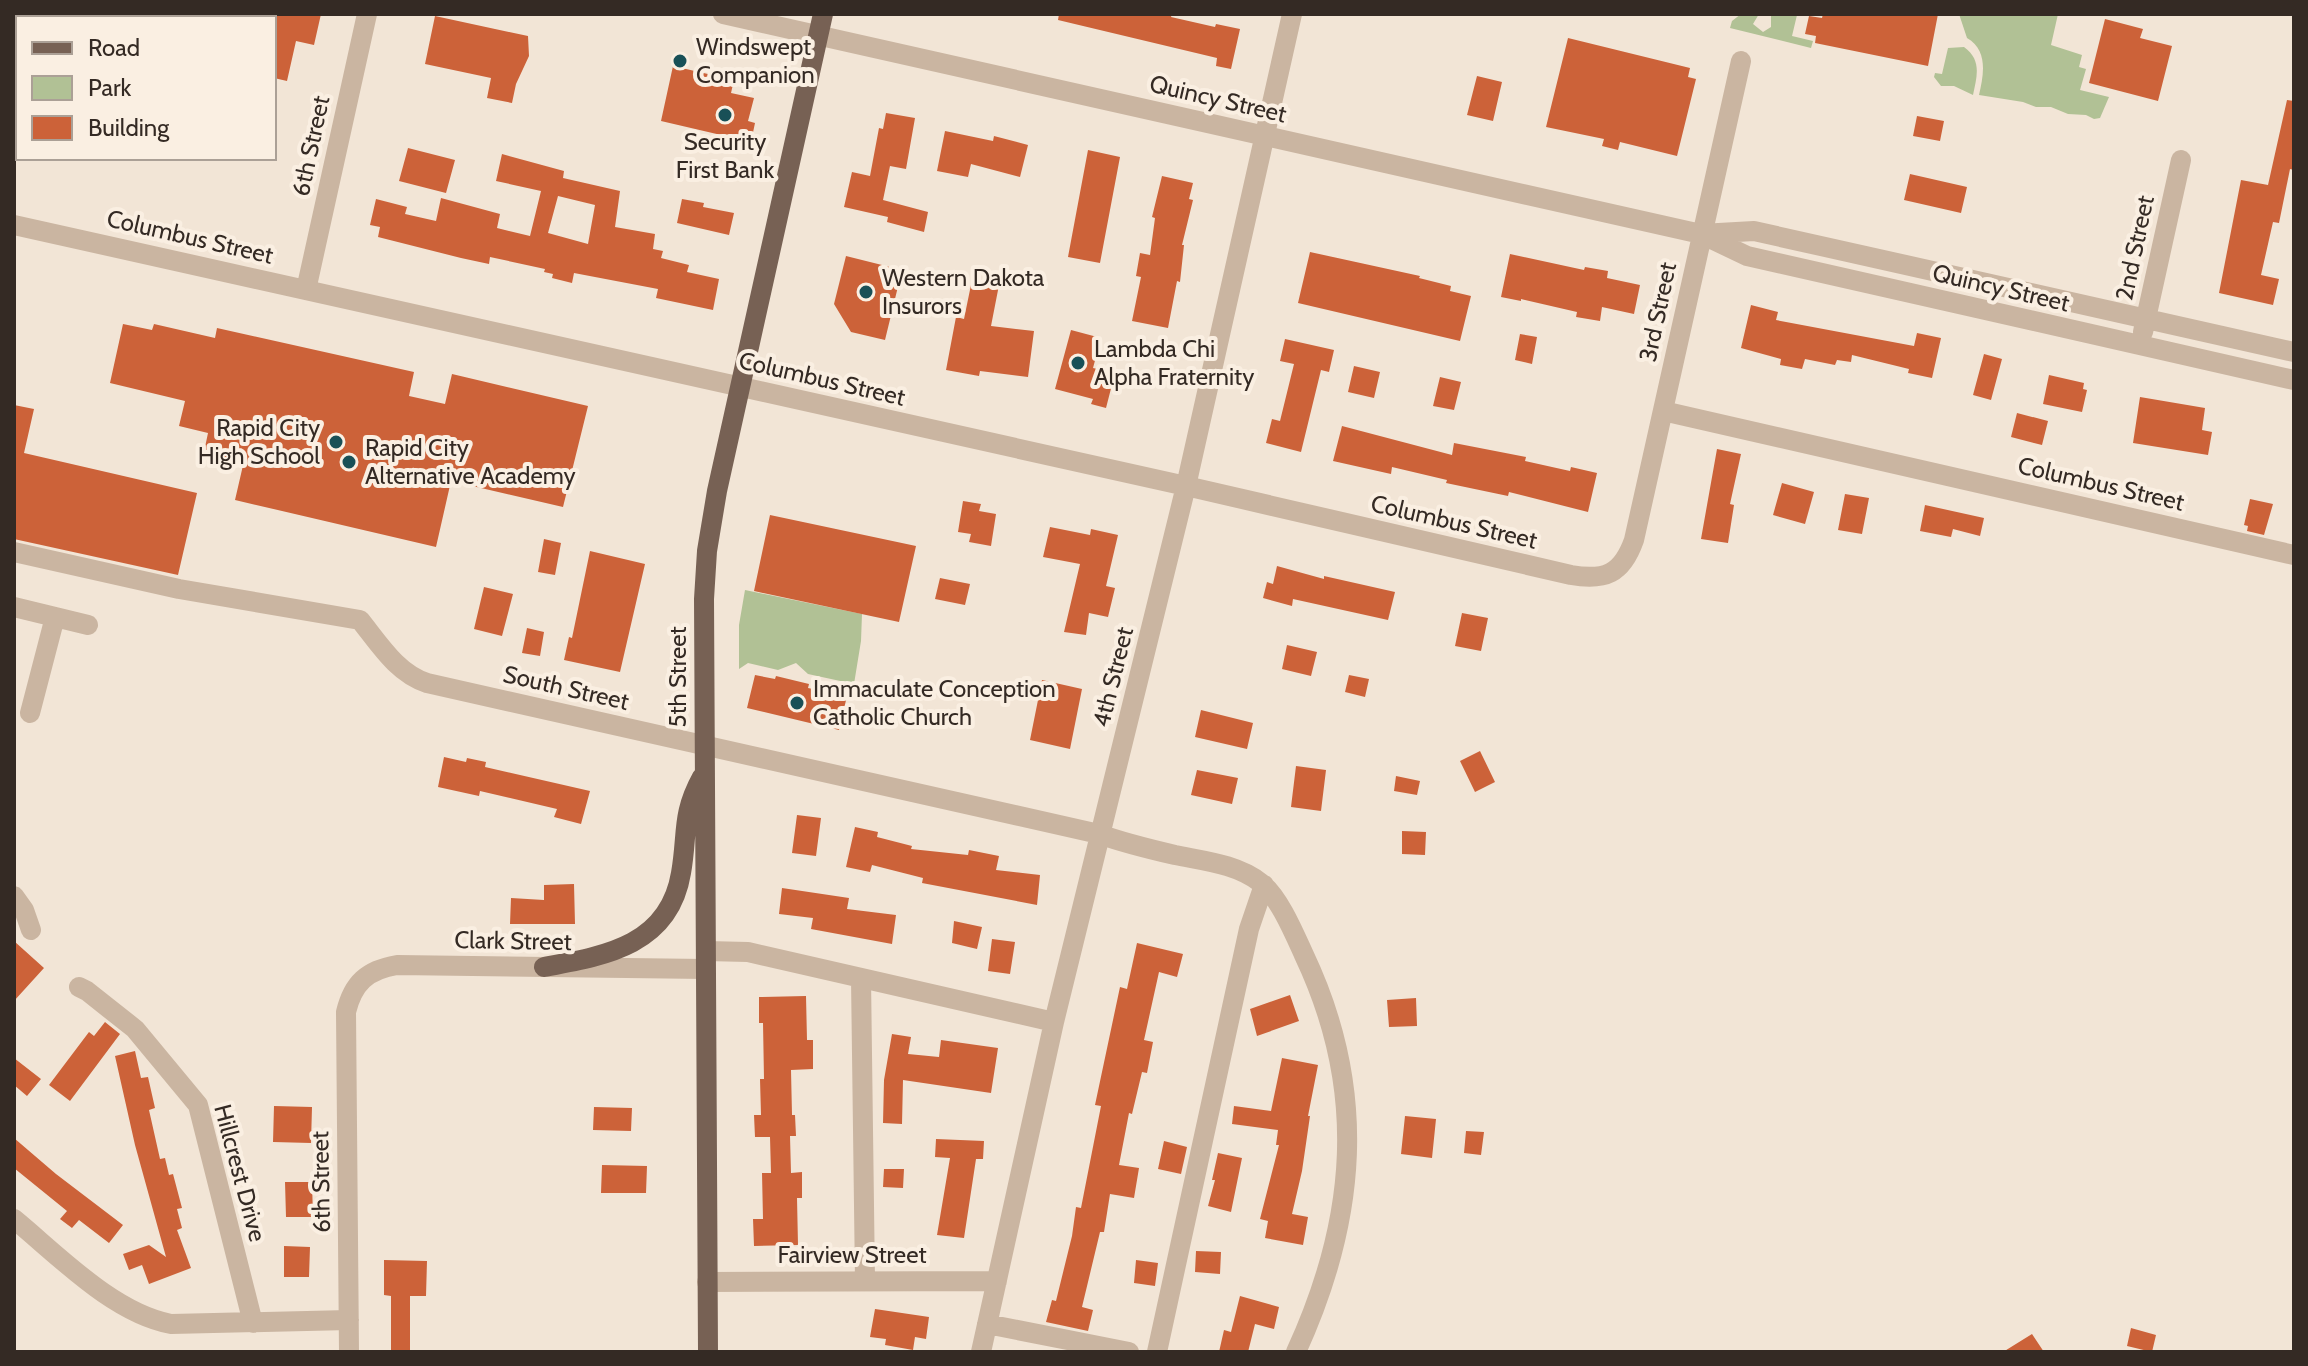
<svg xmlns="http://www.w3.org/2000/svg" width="2308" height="1366" viewBox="0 0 2308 1366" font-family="Cabin,sans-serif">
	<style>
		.green { fill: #b1c195 }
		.building { fill: #cc6239; fill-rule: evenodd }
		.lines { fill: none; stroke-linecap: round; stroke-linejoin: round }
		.minor { stroke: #cab5a1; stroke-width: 20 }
		.major { stroke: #776154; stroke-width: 20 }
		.poi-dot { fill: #195057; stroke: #faefe2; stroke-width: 3 }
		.labels { text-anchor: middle; stroke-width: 8; stroke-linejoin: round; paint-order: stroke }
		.poi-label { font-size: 24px; fill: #342a24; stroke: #faefe2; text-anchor: start }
		.street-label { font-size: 24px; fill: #342a24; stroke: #faefe2 }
	</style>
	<rect width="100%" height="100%" fill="#f2e5d6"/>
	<path class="green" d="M1741,14H1759L1753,24L1763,32L1771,27V14L1797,15L1792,36L1813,41L1811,48L1730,28L1732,21Z
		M1959,14H2058L2051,45L2082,55L2079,67L2086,69L2080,90L2109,97L2100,118L2094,119L2086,115L2068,114L2051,107H2036L2023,102L1979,95C1984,74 1988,50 1967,38Z
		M1964,47C1982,60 1977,76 1973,95L1954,86H1941L1934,77L1935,73L1942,74L1948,48Z
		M745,590L862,614L861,641L854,684L808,674L796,663L778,670L748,663L739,669V625Z"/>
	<path class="building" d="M274,14H321L314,45L296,41L287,81L274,78Z
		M1059,14H1172L1171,17L1215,27L1216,24L1240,29L1231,69L1216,66L1217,58L1058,20Z
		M1823,14H1938L1928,66L1815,43L1816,36L1805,34L1809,16L1822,18Z
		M435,16L528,36L529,56L516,84L512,103L487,98L491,78L425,64Z
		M2105,19L2143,29L2140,38L2172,46L2158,101L2089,83Z
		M1568,38L1690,68L1688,77L1696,79L1677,156L1620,142L1618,150L1602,146L1604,139L1546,127Z
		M673,66L734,80L731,93L754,98L748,121L755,123L751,142L661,121Z
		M1477,76L1502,82L1493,121L1467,115Z
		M2287,100L2294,101V170L2290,169L2279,223L2273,222L2261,275L2279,279L2273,305L2219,293L2241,180L2268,185Z
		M886,113L915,118L906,169L890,166L883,200L928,212L924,232L887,222L888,217L844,207L852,172L870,176L879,128L883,129Z
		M1917,116L1944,121L1940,141L1913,136Z
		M945,131L993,141L994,136L1028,145L1020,177L971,164L968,177L937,171Z
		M408,148L455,160L446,193L399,181Z
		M1088,150L1120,157L1100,263L1068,257Z
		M502,154L564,171L563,178L620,191L615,227L655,234L653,249L663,251L661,258L689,265L687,272L719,279L713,310L656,298L658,289L574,273L572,283L552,278L553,274L544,272L545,269L490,257L489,264L461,258L378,237L380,227L370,225L376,199L407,207L405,214L436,221L441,198L500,214L497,228L530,236L541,191L496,181ZM558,196L595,205L588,244L548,233Z
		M1910,174L1967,187L1961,213L1904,200Z
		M1162,176L1193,183L1189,199L1193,200L1182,245H1184L1180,282L1177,281L1168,328L1132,321L1141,277L1136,276L1140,253L1150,255L1155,218L1152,217Z
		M682,199L704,203L703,207L734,213L729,235L677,223Z
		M1310,252L1420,276L1419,278L1451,286L1450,291L1471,296L1460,341L1298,303Z
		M1510,254L1584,270L1585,267L1608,271L1607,278L1640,285L1634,314L1602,307L1600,321L1576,317L1577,312L1521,299V301L1501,297Z
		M846,256L902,270L885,340L851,332L834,304Z
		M972,280L999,285L991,326L1034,331L1028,377L980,371L979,376L946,370L956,317L964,319Z
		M1751,305L1778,312L1776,320L1914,346L1917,333L1941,338L1932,378L1908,373L1909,369L1852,355L1851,362L1837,360L1835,365L1805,359L1802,369L1780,365L1781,359L1741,348Z
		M123,324L152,330L154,324L215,338L217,328L414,372L409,396L445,404L452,374L588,406L563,507L451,481L436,547L235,500L244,461L204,452L208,433L179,426L185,401L110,383Z
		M1071,330L1101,338L1093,368L1115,373L1106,408L1091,404L1093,399L1055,389Z
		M1520,334L1537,337L1532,364L1515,360Z
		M1285,339L1334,350L1329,372L1321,370L1301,452L1266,443L1272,419L1280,421L1294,364L1280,361Z
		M1984,354L2002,359L1991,400L1973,395Z
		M1354,366L1380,372L1374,398L1348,392Z
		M2049,375L2084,383L2083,389L2087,390L2082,412L2043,404Z
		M1440,377L1461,382L1454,410L1433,406Z
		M2140,397L2205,408L2202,430L2212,432L2208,455L2133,443Z
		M14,405L34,409L24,453L197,493L178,575L14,539Z
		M2017,413L2048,421L2042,445L2011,437Z
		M1342,426L1452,455L1454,443L1526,457L1525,461L1570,471L1571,467L1597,473L1588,512L1509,492L1508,496L1446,483L1447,480L1392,467L1391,474L1333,461Z
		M1717,449L1741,454L1730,504L1734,505L1728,543L1701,539Z
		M1782,483L1814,492L1805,524L1773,515Z
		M1845,494L1869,498L1862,534L1838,530Z
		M2250,499L2273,504L2264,535L2247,531L2248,526L2244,525Z
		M963,501L981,504L979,511L996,514L991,546L969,542L971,534L958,532Z
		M1925,505L1984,518L1980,536L1953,529L1951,537L1920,531Z
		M770,515L916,546L899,622L754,591Z
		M1050,527L1090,535L1091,529L1118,535L1106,586L1115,588L1108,617L1089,613L1086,635L1064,632L1080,564L1043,557Z
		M544,539L561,543L555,575L538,572Z
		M590,551L645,564L620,672L564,660L569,637L572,638Z
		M1277,566L1324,579V576L1395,592L1388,620L1293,599L1292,606L1263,598L1267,582L1273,584Z
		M940,578L970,584L965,605L935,599Z
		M484,587L513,594L502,636L474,629Z
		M1462,613L1488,618L1481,651L1455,646Z
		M527,628L544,632L540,656L522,653Z
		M1287,645L1317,652L1311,676L1282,669Z
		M755,675L775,679L776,676L809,684L808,688L847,696L839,730L747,708Z
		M1349,675L1369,679L1365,697L1345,692Z
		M1042,680L1082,689L1070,749L1030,740Z
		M1201,710L1253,723L1247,749L1195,737Z
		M1480,751L1495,782L1475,792L1460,761Z
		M444,757L466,762L467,758L486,762L485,767L590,791L581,824L554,817L557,809L480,791L479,796L438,787Z
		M1296,766L1326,770L1321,811L1291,807Z
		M1197,770L1238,778L1232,804L1191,795Z
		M1396,776L1420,781L1417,795L1394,791Z
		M797,815L821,818L816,856L792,853Z
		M855,827L878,832L877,837L912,846L911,849L968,855L969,850L999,856L996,870L1040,875L1037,905L922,883L923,878L872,865L870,872L846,867Z
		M1402,831L1426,832L1425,855L1402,854Z
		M574,884L575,924H510L511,898L544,900V885Z
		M782,888L849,898L847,909L896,915L892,944L811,929L813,918L779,914Z
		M954,921L982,927L977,949L952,943Z
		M992,939L1015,942L1010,974L988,971Z
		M14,941L44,968L14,1001Z
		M1137,943L1183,954L1177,977L1159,972L1144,1040L1153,1042L1147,1073L1142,1072L1132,1114L1129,1113L1119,1165L1139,1168L1134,1198L1110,1194L1104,1232H1100L1082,1307L1093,1310L1088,1331L1046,1322L1052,1300L1056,1301L1072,1236L1076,1207L1081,1208L1101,1106L1095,1105L1120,987L1127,989Z
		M1290,995L1299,1021L1257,1036L1250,1009Z
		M806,996L807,1040H813V1069L791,1070L792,1115H795L796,1136H790L791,1173L802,1172V1198H797L798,1245L754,1246L753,1219H763L762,1173H771L770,1137H755L754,1115H761L760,1079H764L763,1023H759V997Z
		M1416,998L1417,1026L1389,1027L1387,1000Z
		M105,1022L120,1034L70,1101L49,1085L89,1032L94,1036Z
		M892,1034L911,1037L908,1054L939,1057L941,1040L998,1048L991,1093L903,1080L902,1124L883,1123L884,1080Z
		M135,1051L141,1078L148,1077L155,1108L149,1110L160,1159L165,1158L169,1175L173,1174L182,1208L177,1209L182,1228L177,1230L191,1268L149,1284L142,1265L129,1270L123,1254L149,1245L166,1257L135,1145L115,1056Z
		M14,1058L41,1079L27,1096L14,1085Z
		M1282,1058L1318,1065L1308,1116H1310L1302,1171L1292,1214L1308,1217L1303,1245L1265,1238L1268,1221L1260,1219L1279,1145H1276L1278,1130L1232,1124L1234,1106L1271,1111Z
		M274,1106L312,1107L311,1143L273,1142Z
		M594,1107L632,1108L631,1131L593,1130Z
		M1405,1116L1436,1119L1432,1158L1401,1154Z
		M1466,1131L1484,1132L1481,1155L1464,1153Z
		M14,1138L56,1174L123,1225L109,1243L79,1220L72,1228L60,1219L67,1211L14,1168Z
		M936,1139L984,1141L983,1159H976L964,1238L937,1235L950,1158L935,1157Z
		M1164,1141L1187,1147L1181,1174L1158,1169Z
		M1218,1153L1242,1158L1231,1212L1208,1206L1215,1180H1212Z
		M602,1165L647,1166L646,1193H601Z
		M884,1169H904L903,1188L883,1187Z
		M285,1182H312L313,1217H286Z
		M284,1246L310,1247L309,1277H284Z
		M1196,1251L1221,1252L1220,1274L1195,1272Z
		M384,1260L427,1261L426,1296H410V1352H391V1296L384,1295Z
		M1136,1260L1158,1263L1155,1286L1134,1283Z
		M1240,1296L1279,1307L1274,1329L1255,1324L1248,1352H1219L1224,1330L1231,1332Z
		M875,1309L929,1317L926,1339L915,1337L913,1350L885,1345L886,1339L870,1337Z
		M2131,1328L2156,1335L2152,1352L2127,1346Z
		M2032,1334L2044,1352H2003Z"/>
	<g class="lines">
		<path class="minor" d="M723,14L1701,234L1747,256L2294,380
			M14,225L1186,486L1571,575C1605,581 1622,574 1634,540L1741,61
			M1701,234L1754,231L2294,352
			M306,290L367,14
			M2143,332L2181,160
			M1663,411L2294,555
			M14,552L179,589L360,620C380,645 397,673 427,683L1099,834C1124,843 1149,849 1175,855C1204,861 1237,864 1261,883C1279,897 1294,933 1304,955C1368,1090 1357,1219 1296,1352
			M14,607L88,625
			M30,713L55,617
			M14,896L24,910L31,930
			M706,951L748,952L1054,1022
			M861,978L865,1281
			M79,987L87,991L135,1029L198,1105L253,1323
			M14,1219C59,1256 113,1313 171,1324L349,1320
			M707,1282L997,1281
			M987,1324L1129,1352
			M349,1352L346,1012C353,983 367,970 397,965L705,969
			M981,1352L1054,1022L1186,486L1292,14
			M1157,1352L1249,929L1264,885"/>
		<path class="major" d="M544,967C604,956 669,946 681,873C688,834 681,815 702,777
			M708,1352L704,599L707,551L717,491L823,14"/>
	</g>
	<g class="poi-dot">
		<circle cx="680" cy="61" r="8"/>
		<circle cx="725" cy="115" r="8"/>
		<circle cx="866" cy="292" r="8"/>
		<circle cx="1078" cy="363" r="8"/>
		<circle cx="336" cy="442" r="8"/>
		<circle cx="349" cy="462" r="8"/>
		<circle cx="797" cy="703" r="8"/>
	</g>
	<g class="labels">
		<g class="poi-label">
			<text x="696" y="55">Windswept<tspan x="696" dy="28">Companion</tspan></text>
			<text x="725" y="150" text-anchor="middle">Security<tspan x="725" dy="28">First Bank</tspan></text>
			<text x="882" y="286">Western Dakota<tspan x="882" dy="28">Insurors</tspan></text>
			<text x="1094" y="357">Lambda Chi<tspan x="1094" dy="28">Alpha Fraternity</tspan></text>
			<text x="320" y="436" text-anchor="end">Rapid City<tspan x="320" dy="28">High School</tspan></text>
			<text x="365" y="456">Rapid City<tspan x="365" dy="28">Alternative Academy</tspan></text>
			<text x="813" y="697">Immaculate Conception<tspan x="813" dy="28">Catholic Church</tspan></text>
		</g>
		<g class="street-label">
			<text transform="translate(1218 99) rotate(13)" y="8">Quincy Street</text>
			<text transform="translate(311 146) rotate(-78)" y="8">6th Street</text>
			<text transform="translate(190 237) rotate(13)" y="8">Columbus Street</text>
			<text transform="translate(2135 248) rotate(-78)" y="8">2nd Street</text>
			<text transform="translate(2001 288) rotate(13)" y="8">Quincy Street</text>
			<text transform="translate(1658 312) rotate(-78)" y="8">3rd Street</text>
			<text transform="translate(822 379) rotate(13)" y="8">Columbus Street</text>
			<text transform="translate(2101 484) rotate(13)" y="8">Columbus Street</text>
			<text transform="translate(1454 522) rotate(13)" y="8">Columbus Street</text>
			<text transform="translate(678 677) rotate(-90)" y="8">5th Street</text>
			<text transform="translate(1113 677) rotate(-76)" y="8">4th Street</text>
			<text transform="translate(566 688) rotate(13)" y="8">South Street</text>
			<text transform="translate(513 941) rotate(1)" y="8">Clark Street</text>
			<text transform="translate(240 1173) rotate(75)" y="8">Hillcrest Drive</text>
			<text transform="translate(321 1182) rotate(-91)" y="8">6th Street</text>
			<text x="852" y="1263">Fairview Street</text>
		</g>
	</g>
	<rect width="2308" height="1366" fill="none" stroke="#342a24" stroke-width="32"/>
	<rect x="16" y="16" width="260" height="144" fill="#faefe2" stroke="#aba096" stroke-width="2"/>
	<rect x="32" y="42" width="40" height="12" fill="#776154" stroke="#aba096" stroke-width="2"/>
	<text x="88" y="56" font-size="24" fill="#342a24">Road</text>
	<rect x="32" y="76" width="40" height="24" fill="#b1c195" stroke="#aba096" stroke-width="2"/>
	<text x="88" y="96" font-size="24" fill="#342a24">Park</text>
	<rect x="32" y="116" width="40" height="24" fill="#cc6239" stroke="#aba096" stroke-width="2"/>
	<text x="88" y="136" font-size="24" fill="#342a24">Building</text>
</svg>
